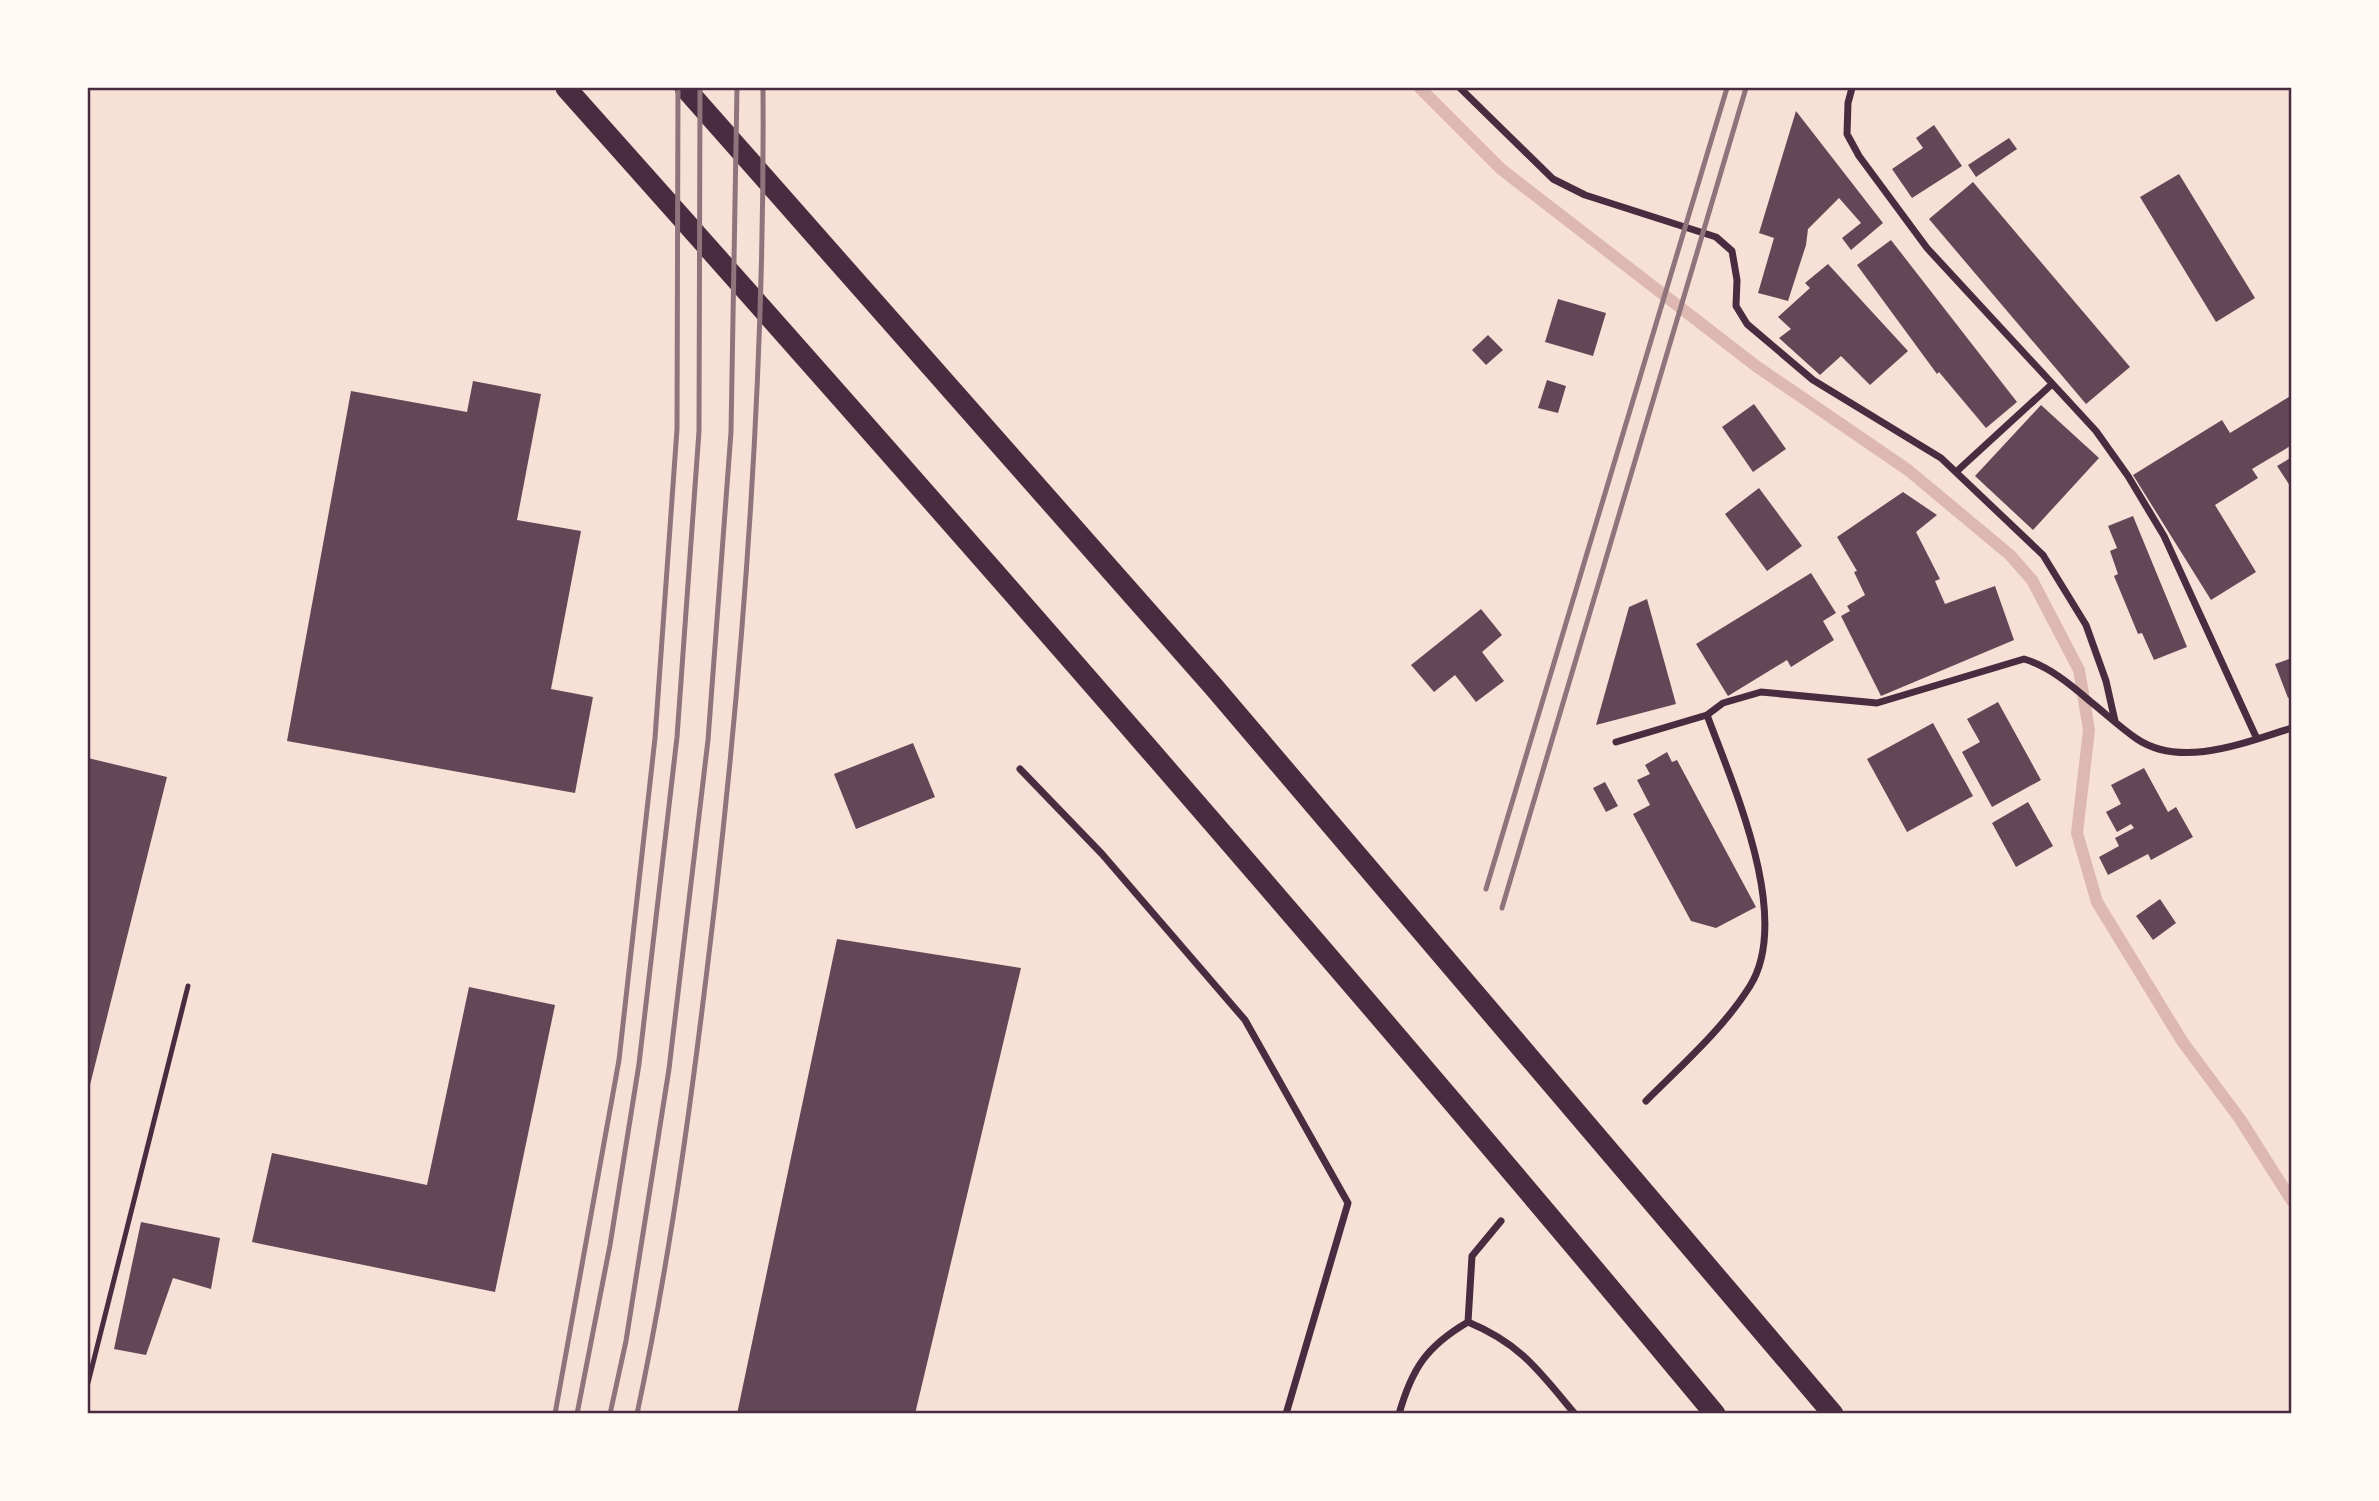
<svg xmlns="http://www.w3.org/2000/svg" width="2379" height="1501" viewBox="0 0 2379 1501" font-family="'Source Sans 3',sans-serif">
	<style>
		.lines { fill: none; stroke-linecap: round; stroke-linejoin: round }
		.stream { stroke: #dcb8b0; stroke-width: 12 }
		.building { fill: #644757 }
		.service { stroke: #4a2c40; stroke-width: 5 }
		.minor { stroke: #4a2c40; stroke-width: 7 }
		.motorway { stroke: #4a2c40; stroke-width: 21 }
		.rail { stroke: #8f747c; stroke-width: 5 }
		.neatline { fill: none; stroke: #4a2c40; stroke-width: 2.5 }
	</style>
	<rect width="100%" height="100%" fill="#f7e1d7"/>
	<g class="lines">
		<path class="stream" d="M1420,88L1501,169L1756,366L1908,470L2010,555L2032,580L2079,670L2089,730L2077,833L2097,902L2182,1041L2240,1119L2292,1201"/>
	</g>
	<path class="building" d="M1796,111L1883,223L1851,250L1842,238L1861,223L1839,198L1808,229L1806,245L1788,301L1758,293L1774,238L1759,233Z
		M1934,125L1962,166L1912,198L1892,169L1923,148L1916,138Z
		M2009,138L2017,149L1976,177L1968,165Z
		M2179,174L2255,298L2216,322L2140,197Z
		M1973,182L2130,367L2086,404L1929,219Z
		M1891,240L2017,402L1986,428L1939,372L1937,374L1857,265Z
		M1828,264L1908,351L1870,385L1841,356L1820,375L1779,338L1791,329L1778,317L1810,288L1805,283Z
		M1558,299L1606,313L1593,356L1545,342Z
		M1488,335L1503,350L1486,365L1472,350Z
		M1547,380L1566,386L1558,413L1538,408Z
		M473,381L541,394L517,520L581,531L551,689L593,697L575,793L287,741L351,391L467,412Z
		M2292,395V445L2252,469L2258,478L2215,505L2256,572L2211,600L2133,475L2222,420L2230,433Z
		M1754,404L1786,449L1753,472L1722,427Z
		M2041,405L2099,458L2033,530L1975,476Z
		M2292,457V489L2277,466Z
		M1759,488L1802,546L1767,571L1725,514Z
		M1903,492L1937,515L1916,532L1940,579L1935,581L1945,604L1995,586L2014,640L1881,696L1841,616L1850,611L1847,606L1865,595L1854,572L1857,571L1837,537Z
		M2133,516L2187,647L2154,660L2142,633L2138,634L2114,576L2118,574L2110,551L2117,548L2108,526Z
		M1811,573L1836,613L1823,621L1834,640L1791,667L1787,660L1728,696L1696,644Z
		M1647,599L1676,704L1596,725L1629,607Z
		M1481,609L1502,635L1482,652L1504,681L1476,702L1455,675L1434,692L1411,665Z
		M2292,658V697L2288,698L2275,664Z
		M1998,702L2041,780L1992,807L1962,752L1980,742L1967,719Z
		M1933,723L1973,796L1907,832L1867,759Z
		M913,743L935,797L856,829L834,774Z
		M1667,752L1672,762L1677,760L1756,907L1716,928L1691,921L1633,814L1650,805L1637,780L1650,774L1645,765Z
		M88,758L167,777L88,1093Z
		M2144,768L2168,812L2176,807L2193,837L2151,860L2148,854L2108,875L2099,857L2119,846L2115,838L2134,828L2131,824L2117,832L2106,812L2121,804L2111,785Z
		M1605,782L1618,806L1606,812L1593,788Z
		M2028,802L2053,846L2016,867L1992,823Z
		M2160,899L2176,923L2153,940L2136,916Z
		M837,939L1021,968L915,1414H737Z
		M469,987L555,1005L495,1292L252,1242L272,1153L427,1185Z
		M141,1222L220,1238L211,1289L173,1278L146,1355L114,1349Z"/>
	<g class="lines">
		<path class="service" d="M88,1383L188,986"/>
		<path class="minor" d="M1460,88L1553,179L1585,195L1716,237L1732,251L1737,280L1736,306L1747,324L1813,380L1941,458L2043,555L2086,625L2106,681L2115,721
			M1852,88L1848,103L1847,134L1859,156L1927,248L2096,431L2128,476L2164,536L2257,739
			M1956,472L2051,385
			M1616,742L1707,715L1723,703L1761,692L1877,703L2024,659C2050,667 2071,685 2091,702C2106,714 2121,728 2137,739C2182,769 2246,742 2292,728
			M1020,769L1102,854L1245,1020L1348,1203L1286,1414
			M1646,1101C1682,1065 1723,1029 1750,986C1793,917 1732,783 1707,715
			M1468,1322C1521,1344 1539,1371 1575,1414
			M1468,1322L1472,1256L1501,1221
			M1399,1414C1412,1368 1427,1346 1468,1322"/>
		<path class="motorway" d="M566,88C955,524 1341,964 1715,1414
			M685,88L1213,686L1833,1414"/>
		<path class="rail" d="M1486,889L1727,88
			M1502,908L1746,88
			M555,1414L619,1060L655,738L677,429L678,88
			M577,1414L610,1245L639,1064L677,737L699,431L700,88
			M610,1414L626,1341L669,1069L708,740L731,432L737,88
			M637,1414C673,1245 695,1074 715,903C746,633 765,360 763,88"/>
	</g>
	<rect width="2379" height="1501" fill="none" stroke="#fffaf5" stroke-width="178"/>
	<rect x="89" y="89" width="2201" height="1323" class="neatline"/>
</svg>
